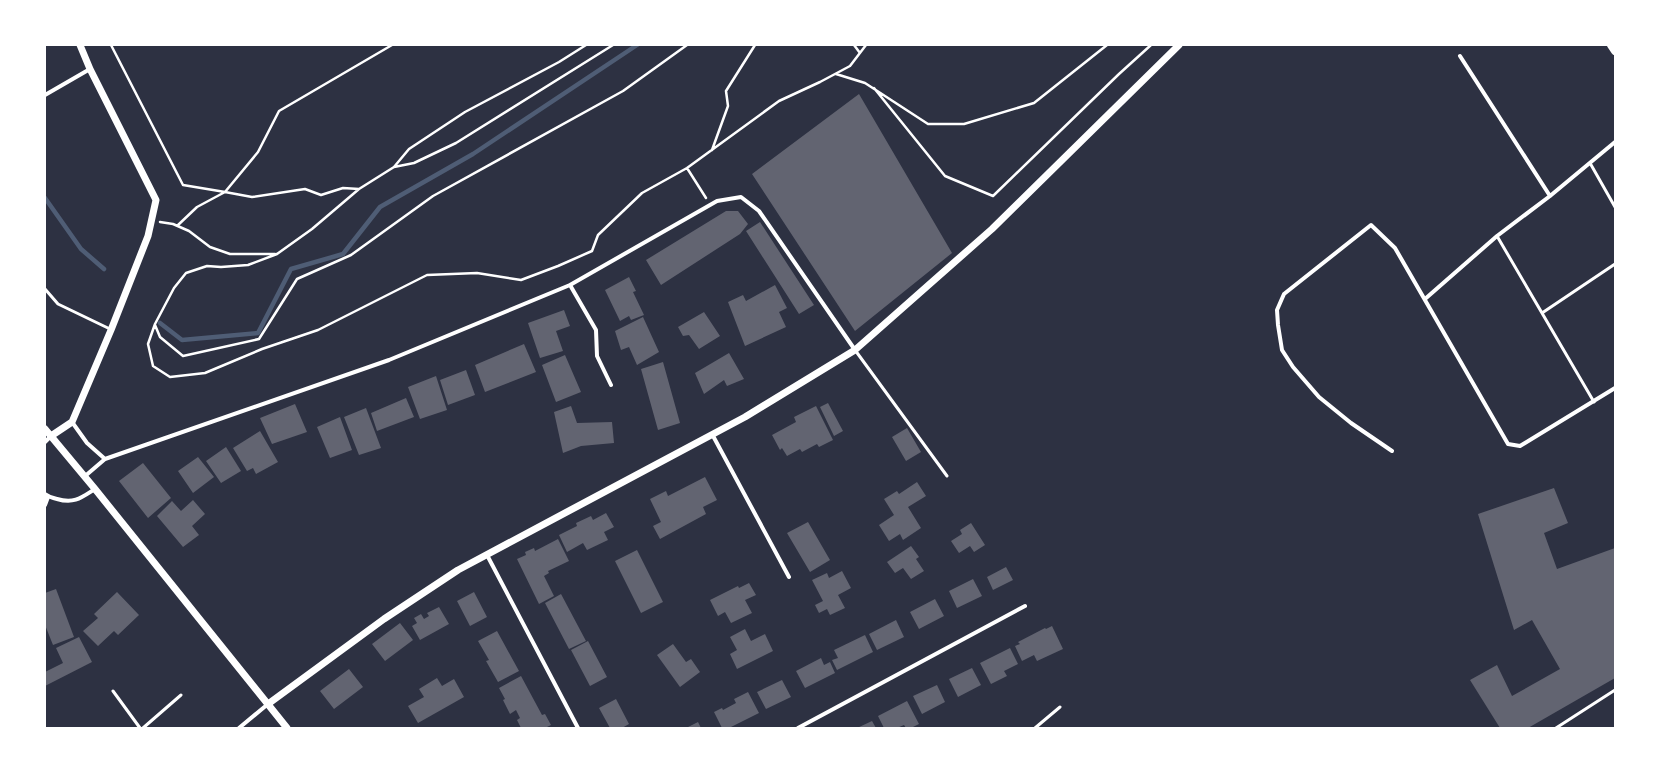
<svg xmlns="http://www.w3.org/2000/svg" width="1660" height="773" viewBox="0 0 1660 773" font-family="'Titillium Web',sans-serif">
	<style>
		.lines { fill: none; stroke-linecap: round; stroke-linejoin: round }
		.stream { stroke: #4f5d75; stroke-width: 4.5 }
		.building { fill: #626471 }
		.path { stroke: #fff; stroke-width: 2.5 }
		.service { stroke: #fff; stroke-width: 3 }
		.minor { stroke: #fff; stroke-width: 4 }
		.tertiary { stroke: #fff; stroke-width: 7 }
		.secondary { stroke: #fff; stroke-width: 8 }
	</style>
	<rect width="100%" height="100%" fill="#2d3142"/>
	<g class="lines">
		<path class="stream" d="M45,198L81,249L104,269
			M160,323L182,340L258,333L291,269L343,254L380,207L473,154L637,45"/>
	</g>
	<path class="building" d="M859,94L952,253L855,331L752,174Z
		M726,211H738L748,224L740,234L661,285L646,260Z
		M760,222L814,305L799,314L746,231Z
		M629,277L636,291L633,292L644,315L631,320L629,316L620,321L605,290Z
		M775,285L787,308L779,312L786,327L745,346L728,302L743,295L746,301Z
		M564,310L570,326L556,331L563,351L540,358L528,323Z
		M704,312L720,336L699,349L689,335L683,336L678,327Z
		M643,317L659,352L637,365L629,347L621,350L615,331Z
		M524,344L536,372L485,392L475,365Z
		M729,353L744,379L727,386L724,380L704,394L695,373Z
		M565,355L581,392L556,402L542,365Z
		M663,362L680,423L658,430L641,369Z
		M466,370L475,395L448,405L440,380Z
		M436,376L447,410L420,419L408,387Z
		M406,398L414,417L377,431L371,413Z
		M828,403L843,431L834,436L820,407Z
		M295,404L307,432L272,444L260,418Z
		M571,406L577,423L612,422L614,443L581,446L563,453L554,412Z
		M816,406L833,440L819,447L817,444L802,452L800,449L787,456L782,448L780,450L772,435L796,422L794,417Z
		M366,408L381,448L359,455L344,417Z
		M340,417L352,450L330,458L317,427Z
		M907,428L921,452L906,461L892,437Z
		M260,431L278,462L256,474L253,468L247,471L233,448Z
		M226,447L241,471L221,483L206,461Z
		M198,457L214,477L193,493L178,471Z
		M143,463L171,498L148,518L119,481Z
		M705,477L717,500L703,507L706,514L660,539L653,526L661,522L650,499L666,491L668,496Z
		M917,482L926,496L908,507L921,528L903,540L900,534L889,541L879,525L894,515L884,499L897,491L899,494Z
		M1554,488L1568,523L1544,533L1557,569L1615,548V678L1528,728H1500L1470,680L1497,665L1512,696L1560,669L1532,620L1514,630L1478,514Z
		M193,500L205,514L192,526L199,535L183,547L157,516L172,501L181,511Z
		M606,513L614,527L604,532L608,540L587,550L583,543L567,552L559,535L577,526L576,523L591,516L593,520Z
		M808,522L830,560L810,572L787,533Z
		M971,523L985,545L974,552L970,546L959,553L951,541L962,534L960,530Z
		M558,539L569,561L548,571L549,573L544,576L554,596L539,604L517,559L526,555L525,552L534,548L535,551Z
		M911,546L919,557L916,559L924,571L911,579L903,568L895,573L887,562Z
		M637,550L663,602L641,613L615,561Z
		M1006,567L1013,580L993,590L987,577Z
		M842,571L851,588L838,595L845,608L830,615L827,609L819,613L815,605L823,601L812,580L827,573L829,578Z
		M973,579L982,596L957,608L949,591Z
		M749,583L756,595L745,600L752,613L731,623L725,612L718,616L710,600L738,586L739,588Z
		M56,589L74,637L53,645L45,625V593Z
		M117,592L139,615L118,635L114,631L98,646L83,631L98,618L94,614Z
		M474,592L487,617L470,626L457,601Z
		M561,594L586,641L569,649L545,603Z
		M935,599L944,616L919,629L910,612Z
		M439,607L449,624L420,640L412,626L417,623L414,618L421,614L424,619L429,616L427,613Z
		M896,620L904,637L877,650L869,634Z
		M400,623L413,640L385,661L372,644Z
		M1052,626L1063,649L1037,661L1034,655L1022,661L1015,646L1020,644L1018,642L1045,628L1046,629Z
		M745,629L751,641L765,634L773,651L737,669L730,654L737,650L730,637Z
		M497,631L519,671L498,682L486,661L489,660L478,641Z
		M865,635L873,652L837,670L832,660L838,658L834,650Z
		M79,637L92,662L45,686V672L63,663L56,648Z
		M588,641L607,677L590,686L571,650Z
		M673,644L686,662L691,659L700,672L680,687L657,655Z
		M1010,648L1018,664L1004,671L1007,676L991,684L980,663Z
		M821,658L824,665L830,662L835,673L805,688L796,671Z
		M972,668L981,685L958,697L949,679Z
		M349,669L363,687L334,709L320,691Z
		M521,676L542,715L545,714L551,725L545,728H521L517,720L520,718L516,710L510,714L503,700L505,699L499,688Z
		M437,678L442,686L454,679L464,697L418,723L408,706L424,697L419,689Z
		M782,680L791,697L766,709L757,692Z
		M937,685L945,702L922,714L913,696Z
		M748,692L759,713L729,728H722L714,712L722,708L723,710L736,703L734,699Z
		M616,699L629,724L622,728H610L599,708Z
		M907,701L919,724L911,728H906L904,725L897,728H884L878,716Z
		M872,721L876,728H857Z
		M698,722L701,728H686Z"/>
	<g class="lines">
		<path class="path" d="M111,45L183,185L225,192L258,152L279,111L392,45
			M586,45L559,62L465,112L409,149L394,167L359,189L312,229L277,254L248,265L221,267L207,266L186,273L174,288L155,324L148,344L153,366L170,377L205,373L262,349L318,330L427,275L477,273L521,280L558,266L592,251L598,235L642,193L687,168L779,101L820,82L850,66L866,45
			M854,45L860,53
			M836,74L865,83L928,124H964L1034,103L1107,45
			M874,88L945,176L993,196L1119,74L1151,45
			M712,150L728,106L726,91L755,45
			M394,167L414,163L456,143L613,45
			M687,168L706,198
			M160,222L173,224L189,231L210,247L230,254H275
			M177,226L197,207L225,192L252,197L305,189L321,195L343,188L359,189
			M155,325L160,337L183,356L259,339L297,279L351,255L433,196L623,91L687,45"/>
		<path class="service" d="M1590,163L1615,207
			M1497,236L1594,402
			M45,289L58,304L110,329
			M1542,313L1615,264
			M855,350L947,476
			M113,691L140,728
			M143,728L181,695
			M1035,728L1060,707
			M1556,728L1615,690"/>
		<path class="minor" d="M1460,56L1550,196
			M45,95L90,69
			M570,285L596,330L597,356L611,385
			M1425,299L1497,236L1550,196L1615,142
			M72,422L87,443L105,459
			M712,434L789,577
			M45,442L51,436
			M1392,451L1351,423L1319,397L1293,367L1282,350L1278,325L1277,310L1284,294L1371,225L1395,248L1508,444L1520,446L1615,388
			M84,477L105,459L389,360L570,285L717,201L741,197L759,211L855,350
			M45,494C49,497 52,498 57,499C74,504 81,498 95,489
			M45,505L48,497
			M487,555L578,728
			M239,728L268,704
			M798,728L1025,606"/>
		<path class="tertiary" d="M45,429L95,489L287,728
			M51,436L72,422L111,330L148,236L156,200L90,69L80,45
			M268,704L384,619L458,570L745,417L855,350L992,229L1179,45"/>
		<path class="secondary" d="M1611,45L1615,51"/>
	</g>
	<rect width="1660" height="773" fill="none" stroke="#ffffff" stroke-width="92"/>
</svg>
